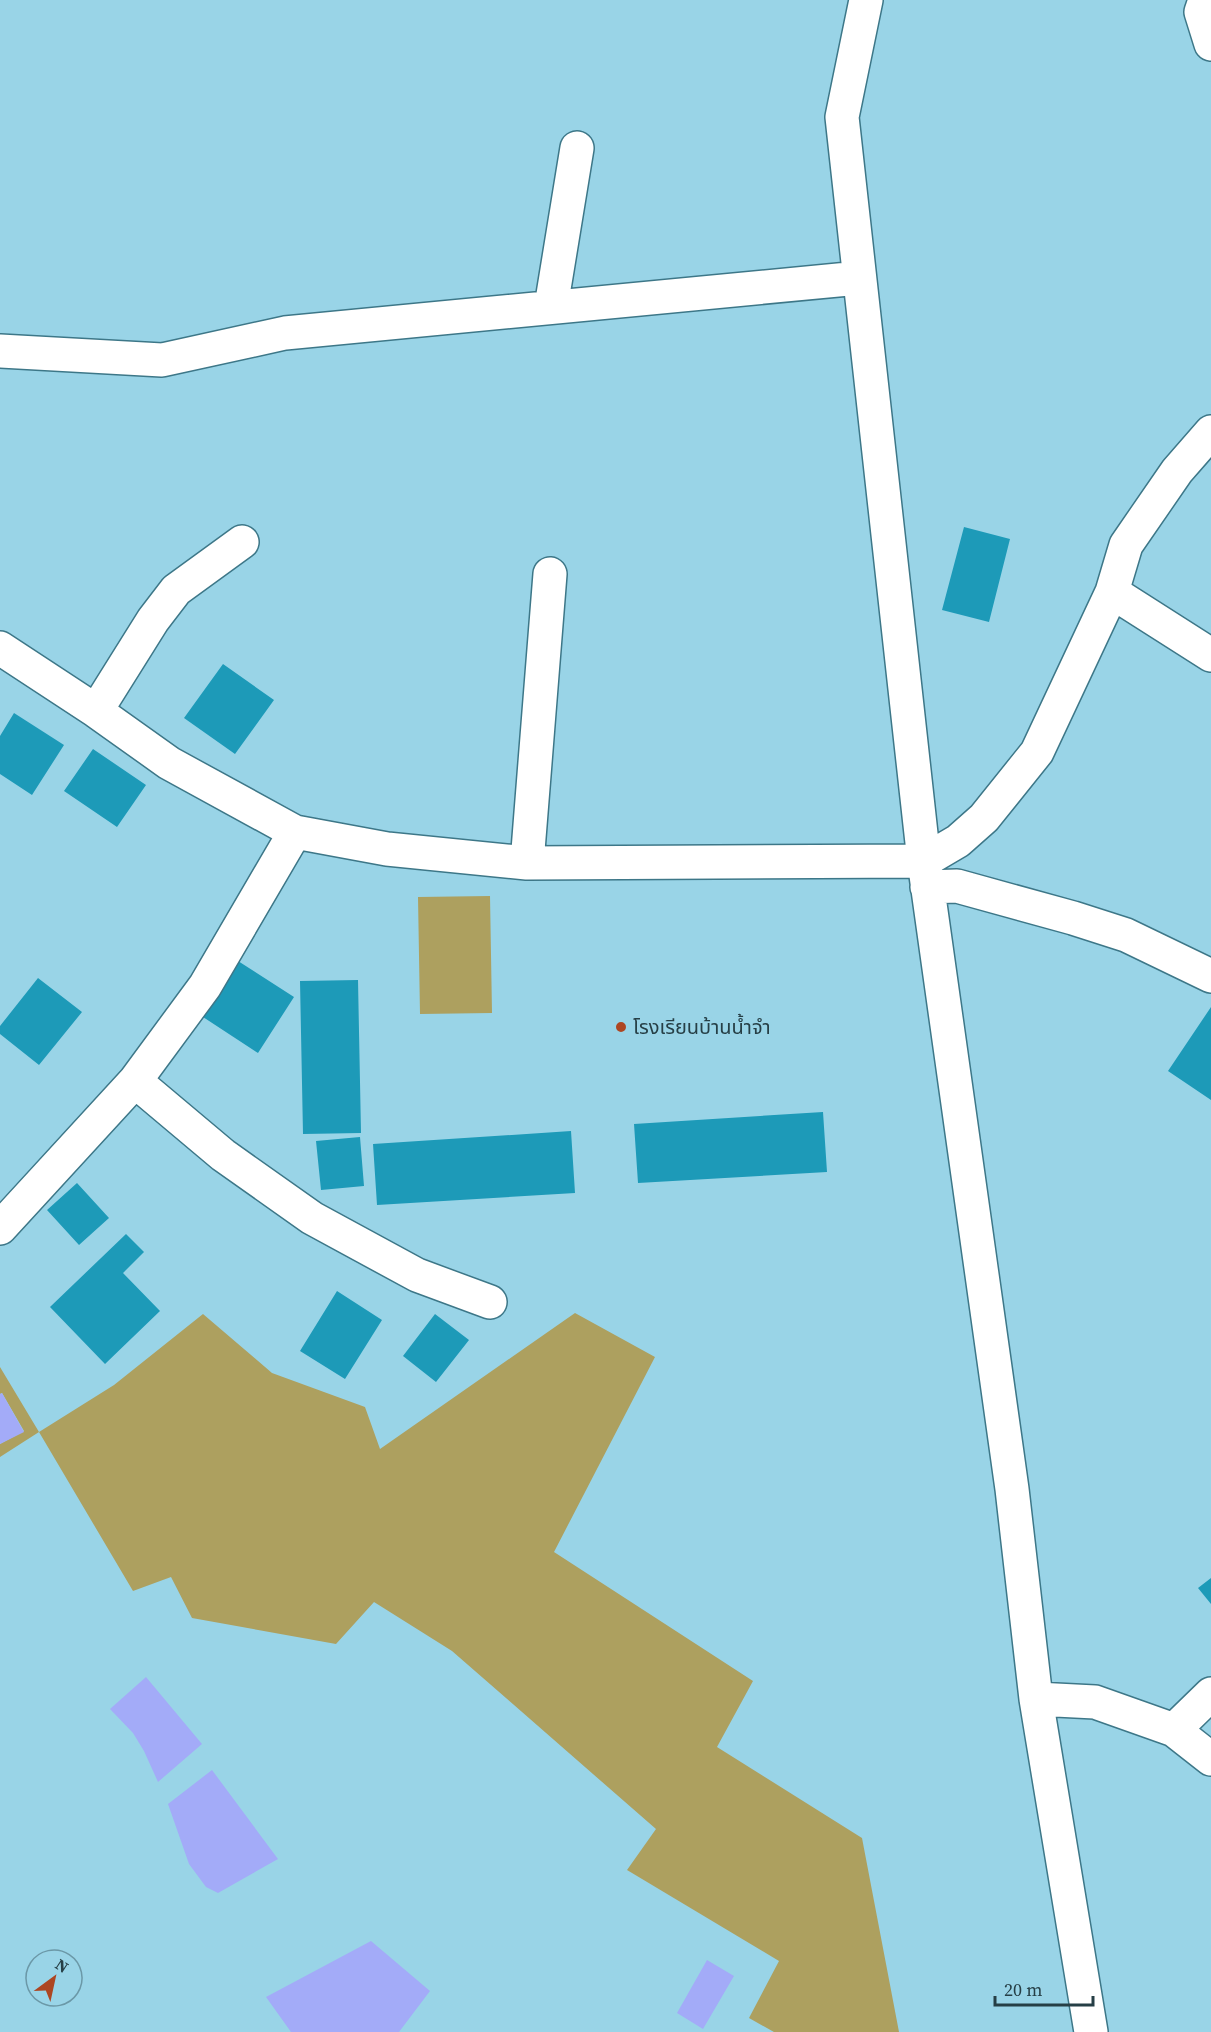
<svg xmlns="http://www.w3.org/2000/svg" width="1211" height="2032" viewBox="0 0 1211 2032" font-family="'Source Serif 4','Noto Sans Thai',serif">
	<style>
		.green { fill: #ada05f }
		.water { fill: #a3abf8 }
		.building { fill: #1d9ab8 }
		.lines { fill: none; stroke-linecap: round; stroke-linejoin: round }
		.street-casing { stroke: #3d7788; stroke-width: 36 }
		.street { stroke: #fff; stroke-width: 33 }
		.poi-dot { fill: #ad4622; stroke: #99d4e7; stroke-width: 2 }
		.labels { text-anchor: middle; stroke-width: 5; stroke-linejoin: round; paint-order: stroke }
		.poi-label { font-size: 20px; fill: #263f46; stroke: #99d4e7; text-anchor: start }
	</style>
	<rect width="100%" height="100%" fill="#99d4e7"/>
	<path class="green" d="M490,896L492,1013L420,1014L418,897Z
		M575,1313L655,1357L554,1552L753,1681L717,1747L862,1838L899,2032H774L749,2018L779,1961L627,1870L656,1829L452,1651L374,1602L336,1644L192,1618L171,1577L133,1591L39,1432L0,1457V1444L24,1431L2,1393L0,1394V1367L39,1432L114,1385L203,1314L272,1373L365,1407L380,1449Z"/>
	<path class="water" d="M2,1393L24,1432L0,1444V1394Z
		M146,1677L202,1744L158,1782L144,1751L133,1733L110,1709Z
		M212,1770L278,1859L218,1893L206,1887L189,1864L168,1804Z
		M371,1941L430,1991L399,2032H291L266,1997Z
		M707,1960L734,1976L703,2029L677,2013Z"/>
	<path class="building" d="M964,527L1010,539L989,622L942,610Z
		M223,664L274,700L235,754L184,718Z
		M14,713L64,745L32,795L0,774V736Z
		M93,749L146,785L117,827L64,791Z
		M238,961L294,997L258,1053L203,1017Z
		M38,978L82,1012L39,1065L0,1034V1026Z
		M358,980L361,1133L303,1134L300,981Z
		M1211,1007V1100L1168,1071Z
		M823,1112L827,1172L638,1183L634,1124Z
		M571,1131L575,1193L377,1205L373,1144Z
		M360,1137L364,1186L321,1190L316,1141Z
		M77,1183L109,1218L79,1245L47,1210Z
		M126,1234L144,1252L123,1273L160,1311L105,1364L50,1307Z
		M337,1291L382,1320L345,1379L300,1351Z
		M435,1314L469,1340L436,1382L403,1356Z
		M1211,1578V1604L1198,1588Z"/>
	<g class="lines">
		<g class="street-casing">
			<path id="street" d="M866,0L842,117L924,861L1012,1489L1036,1699L1091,2032
				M1205,0L1201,12L1211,44
				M551,307L577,148
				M0,351L162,360L285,333L859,278
				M1112,592L1211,655
				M0,648L96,711L169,763L295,832L387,849L527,863L924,861L958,841L984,818L1037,752L1112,592L1126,545L1177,471L1211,432
				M96,711L153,620L176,590L242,542
				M527,863L550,574
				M927,887L957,886L1073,918L1126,935L1211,976
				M135,1081L223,1155L312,1218L417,1275L490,1302
				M0,1228L135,1081L205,986L295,832
				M1036,1699L1095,1702L1174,1730L1211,1759
				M1174,1730L1211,1694"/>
		</g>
		<use href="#street" class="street"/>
	</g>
	<circle class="poi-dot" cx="621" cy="1027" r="6"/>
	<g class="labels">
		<g class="poi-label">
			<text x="633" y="1034">โรงเรียนบ้านน้ำจำ</text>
		</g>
	</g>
	<g transform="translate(54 1978) rotate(33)"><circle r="28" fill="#99d4e7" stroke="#6b98a7" stroke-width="1.5"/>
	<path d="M0-4.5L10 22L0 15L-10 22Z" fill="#ad4622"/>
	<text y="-9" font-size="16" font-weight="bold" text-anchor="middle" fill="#263f46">N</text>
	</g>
	<path d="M995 1996v9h98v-9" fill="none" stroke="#263f46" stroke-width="3"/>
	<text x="1004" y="1996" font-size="18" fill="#263f46" stroke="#99d4e7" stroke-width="4.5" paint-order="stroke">20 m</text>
</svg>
